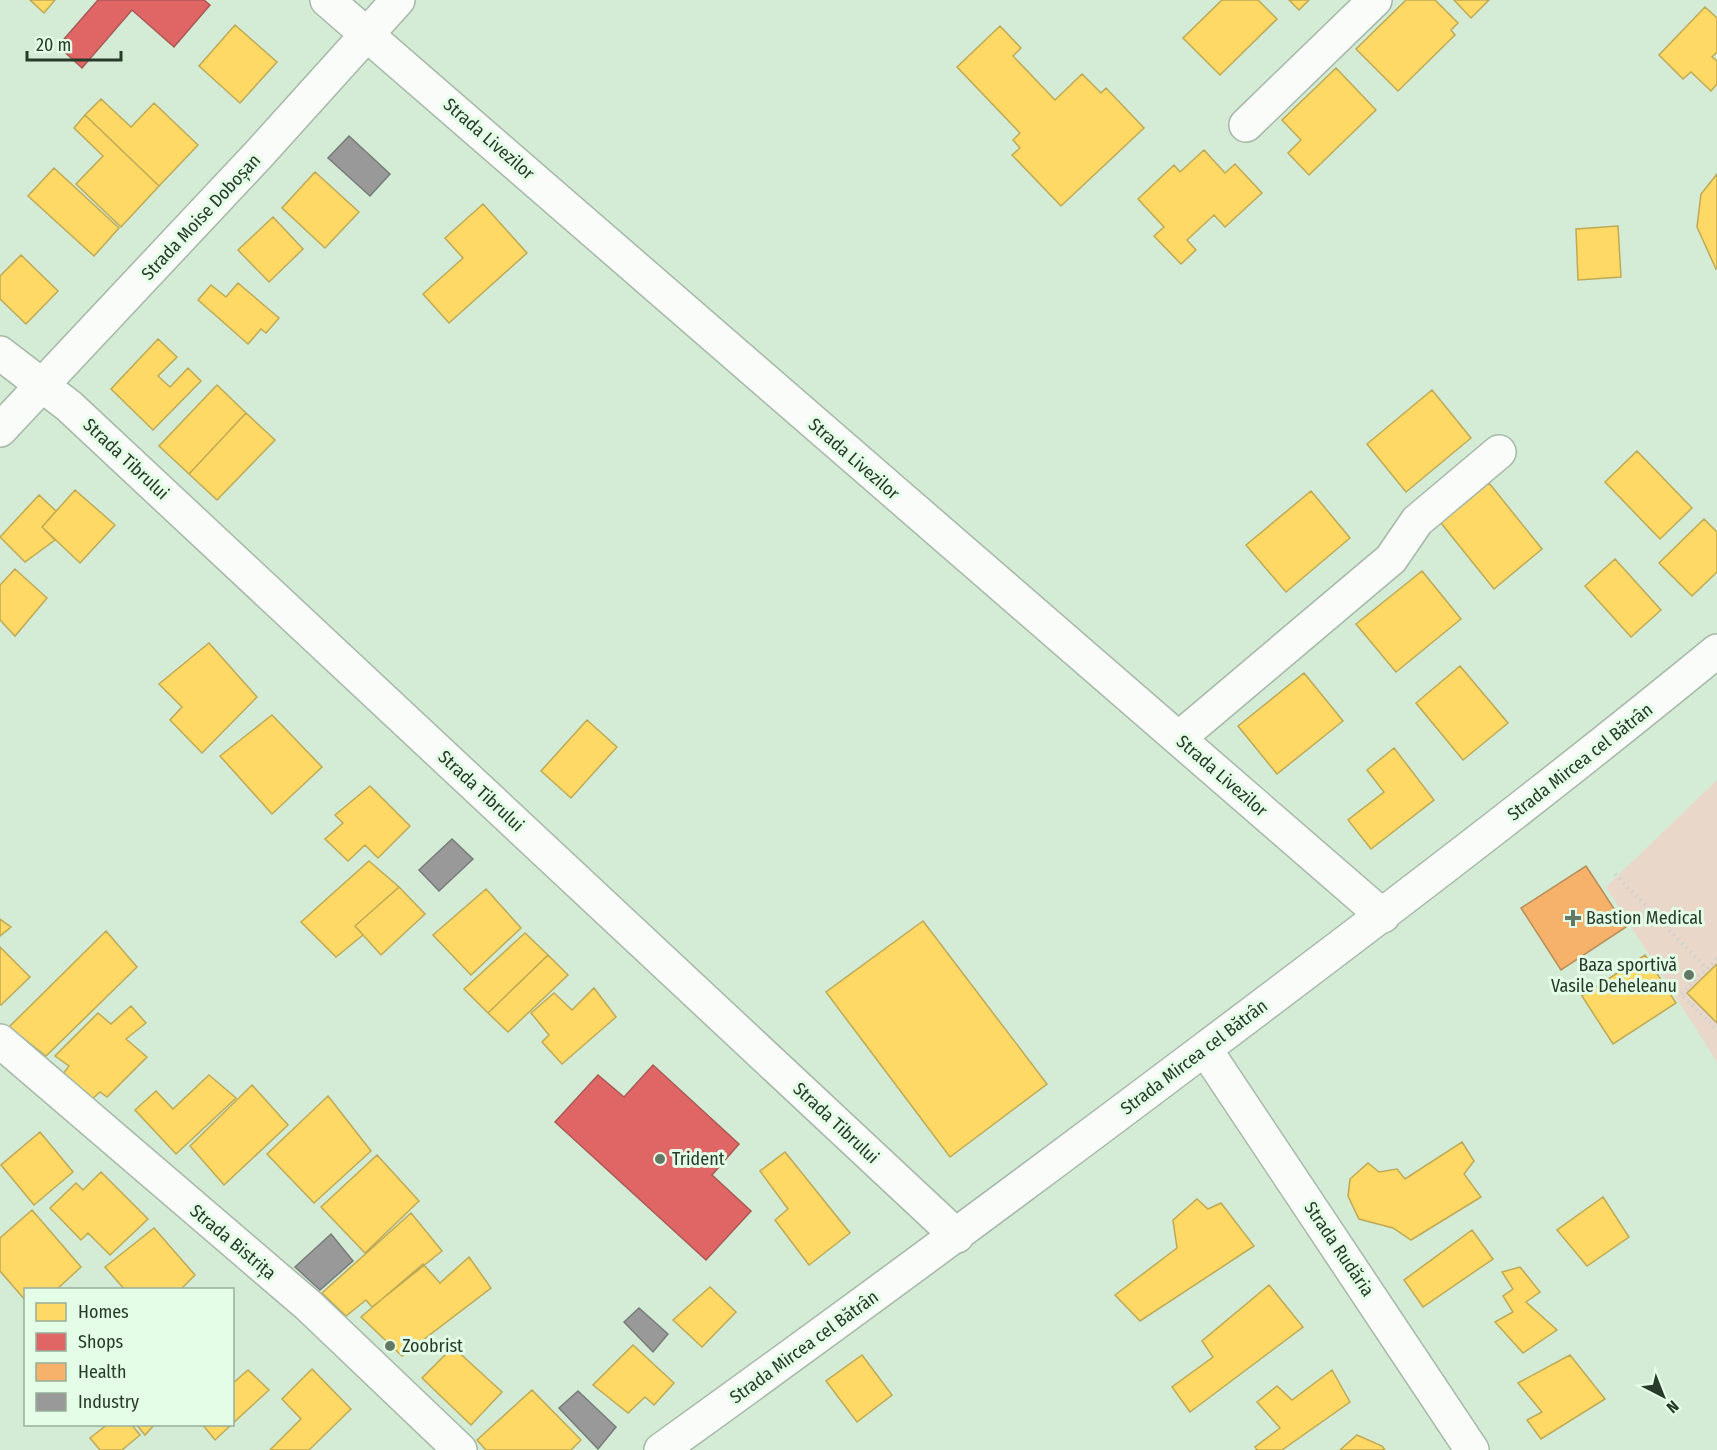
<svg xmlns="http://www.w3.org/2000/svg" width="1717" height="1450" viewBox="0 0 1717 1450" font-family="'Fira Sans Condensed',sans-serif">
	<style>
		.green { fill: #e9d8ca }
		.homes { fill: #ffd966; stroke: #bea954; stroke-width: 1.5 }
		.shops { fill: #e06666; stroke: #a95954; stroke-width: 1.5 }
		.health { fill: #f6b26b; stroke: #b88e58; stroke-width: 1.5 }
		.industry { fill: #999; stroke: #777c78; stroke-width: 1.5 }
		.lines { fill: none; stroke-linecap: round; stroke-linejoin: round }
		.minor-casing { stroke: #a6b8a8; stroke-width: 36 }
		.path { stroke: #ccd2cd; stroke-width: 4; stroke-dasharray: 1.5 4.5; stroke-linecap: butt }
		.minor { stroke: #f9fcf9; stroke-width: 33 }
		.poi-dot { fill: #647866; stroke: #e3fde6; stroke-width: 2 }
		.labels { text-anchor: middle; stroke-width: 6; stroke-linejoin: round; paint-order: stroke }
		.street-label { font-size: 18px; fill: #283a2a; stroke: #e3fde6 }
		.poi-label { font-size: 18px; fill: #283a2a; stroke: #e3fde6; text-anchor: start }
	</style>
	<rect width="100%" height="100%" fill="#d4ebd6"/>
	<path class="green" d="M1717,780V1062L1606,887Z"/>
	<path class="homes" d="M30,0H55L44,13Z
		M1222,0H1258L1277,19L1220,75L1183,38Z
		M1289,0H1309L1299,10Z
		M1406,0H1435L1458,23L1451,30L1455,35L1398,91L1356,49Z
		M1454,0H1489L1471,18Z
		M1705,7L1717,18V52L1712,57L1717,61V84L1711,91L1691,72L1683,79L1659,55Z
		M235,25L277,62L240,103L199,66Z
		M1000,26L1021,48L1013,56L1055,100L1082,74L1101,93L1106,88L1144,128L1061,206L1012,155L1020,148L1013,140L1020,133L957,67Z
		M1336,68L1376,110L1309,175L1288,153L1301,140L1282,120Z
		M101,99L131,127L154,103L198,145L159,186L85,115Z
		M85,115L159,186L121,227L76,184L103,156L74,128Z
		M1204,150L1225,173L1235,164L1262,193L1225,227L1214,215L1187,240L1196,250L1181,264L1154,236L1164,227L1138,199L1174,165L1180,172Z
		M54,168L119,228L94,256L28,196Z
		M315,172L359,212L325,248L282,208Z
		M1717,174V268L1716,269L1697,227L1701,194Z
		M483,204L527,253L449,323L423,294L463,258L445,238Z
		M273,217L303,249L269,282L238,250Z
		M1618,226L1621,277L1578,280L1576,229Z
		M21,255L58,291L26,324L0,299V276Z
		M238,283L279,318L266,333L261,329L248,344L198,300L211,285L226,297Z
		M158,339L177,357L158,376L170,387L188,368L201,381L153,430L111,389Z
		M217,385L246,413L189,474L159,446Z
		M1432,390L1471,438L1406,492L1367,444Z
		M246,413L275,440L217,500L189,474Z
		M1637,451L1692,508L1660,539L1605,482Z
		M1489,483L1542,549L1494,589L1441,523Z
		M75,490L115,525L80,563L42,527Z
		M1311,491L1350,538L1286,592L1246,545Z
		M39,495L56,511L42,527L55,540L25,562L0,537Z
		M1704,519L1717,532V572L1692,596L1659,563Z
		M1615,559L1661,610L1631,637L1585,586Z
		M15,569L47,598L15,636L0,620V585Z
		M1422,571L1461,619L1396,672L1356,624Z
		M209,643L257,697L202,753L170,720L182,707L159,684Z
		M1460,666L1508,723L1463,760L1416,703Z
		M1304,673L1343,721L1277,774L1238,726Z
		M272,715L322,767L272,814L220,756Z
		M587,720L617,747L571,798L541,771Z
		M1394,748L1434,800L1371,849L1348,820L1384,792L1367,770Z
		M370,786L410,826L378,858L365,845L348,861L325,839L343,823L335,815Z
		M369,861L399,887L355,926L363,935L336,957L301,922Z
		M399,887L425,914L381,955L355,926Z
		M486,889L521,928L471,975L433,935Z
		M0,919L11,927L0,936Z
		M923,921L1047,1084L950,1157L826,992Z
		M106,931L137,967L46,1056L9,1027Z
		M525,933L548,955L488,1013L464,989Z
		M0,947L30,977L1,1005L0,1004Z
		M548,955L568,975L508,1032L488,1013Z
		M1645,955L1676,1003L1613,1044L1582,996Z
		M1717,964V1023L1687,993Z
		M594,988L616,1017L562,1064L542,1042L549,1035L531,1013L554,993L572,1010Z
		M131,1006L146,1023L126,1039L147,1057L107,1097L100,1092L90,1101L63,1074L69,1066L55,1056L98,1013L111,1024Z
		M209,1075L236,1098L176,1154L135,1110L156,1091L173,1109Z
		M252,1085L288,1125L224,1185L190,1146Z
		M328,1096L371,1151L314,1203L267,1154Z
		M40,1132L73,1172L34,1205L1,1165Z
		M1462,1142L1474,1161L1464,1174L1481,1197L1411,1240L1393,1228L1359,1219L1348,1196L1350,1179L1368,1163L1379,1172L1397,1169L1405,1179Z
		M785,1152L850,1233L809,1265L775,1220L788,1209L760,1171Z
		M377,1155L419,1201L365,1253L321,1207Z
		M101,1172L148,1219L110,1255L88,1233L81,1240L50,1208L76,1183L83,1190Z
		M1603,1197L1629,1237L1587,1266L1557,1230Z
		M1197,1199L1208,1209L1221,1203L1254,1246L1140,1321L1115,1295L1177,1248L1173,1220Z
		M32,1210L81,1267L56,1290H26V1301L0,1271V1238Z
		M411,1213L442,1251L372,1307L366,1300L346,1316L322,1293Z
		M154,1228L195,1275L180,1290H125L105,1267Z
		M1472,1230L1493,1259L1423,1307L1404,1280Z
		M469,1257L491,1288L402,1356L361,1317L423,1264L440,1283Z
		M1520,1267L1540,1292L1526,1302L1557,1330L1523,1353L1495,1322L1513,1312L1503,1296L1513,1289L1502,1272Z
		M1269,1285L1303,1327L1190,1412L1172,1387L1213,1357L1202,1341Z
		M710,1287L736,1312L702,1347L673,1320Z
		M633,1345L674,1383L654,1405L645,1397L628,1413L593,1385Z
		M453,1347L502,1392L471,1425L422,1378Z
		M862,1355L892,1395L857,1422L826,1381Z
		M1570,1355L1605,1399L1541,1439L1527,1420L1542,1412L1518,1383Z
		M312,1369L351,1409L309,1450H270L301,1419L282,1399Z
		M248,1370L269,1390L232,1424V1384Z
		M1332,1370L1350,1402L1282,1450H1257L1255,1447L1280,1428L1257,1402L1277,1386L1292,1400Z
		M532,1390L581,1440L571,1450H486L477,1440Z
		M108,1424H131L140,1435L122,1450H100L90,1438Z
		M136,1424H155L145,1435Z
		M202,1424H232L215,1440Z
		M1357,1435L1382,1446L1385,1450H1340Z"/>
	<path class="shops" d="M98,0H204L210,5L174,47L132,10L82,68L58,46Z
		M653,1065L739,1144L712,1175L751,1211L706,1260L555,1122L598,1075L624,1097Z"/>
	<path class="health" d="M1586,866L1626,927L1561,970L1521,908Z"/>
	<path class="industry" d="M349,136L390,174L370,196L328,158Z
		M452,839L473,859L439,891L419,870Z
		M331,1234L353,1261L320,1290L295,1267Z
		M639,1308L668,1334L653,1352L624,1322Z
		M578,1391L616,1427L598,1449L559,1408Z"/>
	<g class="lines">
		<g class="minor-casing">
			<path id="minor" d="M327,0L1383,916
				M1246,125L1375,0
				M0,353L69,406L957,1236
				M0,430L259,154L398,0
				M1179,738L1391,559L1417,521L1499,452
				M0,1041L308,1305L460,1450
				M1205,1049L1472,1450
				M661,1450C843,1319 1023,1186 1202,1051C1376,920 1549,789 1717,651"/>
		</g>
		<path class="path" d="M1615,874L1707,969
			M1717,959L1681,994L1717,1030"/>
		<use href="#minor" class="minor"/>
	</g>
	<g class="poi-dot">
		<path d="M1570 909h6v6h6v6h-6v6h-6v-6h-6v-6h6z"/>
		<circle cx="1689" cy="975" r="6"/>
		<circle cx="660" cy="1159" r="6"/>
		<circle cx="390" cy="1346" r="6"/>
	</g>
	<g class="labels">
		<g class="street-label">
			<text transform="translate(489 139) rotate(41)" y="6">Strada Livezilor</text>
			<text transform="translate(201 217) rotate(-47)" y="6">Strada Moise Doboșan</text>
			<text transform="translate(126 459) rotate(43)" y="6">Strada Tibrului</text>
			<text transform="translate(854 459) rotate(41)" y="6">Strada Livezilor</text>
			<text transform="translate(1580 762) rotate(-38)" y="6">Strada Mircea cel Bătrân</text>
			<text transform="translate(1222 776) rotate(41)" y="6">Strada Livezilor</text>
			<text transform="translate(481 791) rotate(43)" y="6">Strada Tibrului</text>
			<text transform="translate(1194 1057) rotate(-37)" y="6">Strada Mircea cel Bătrân</text>
			<text transform="translate(836 1123) rotate(43)" y="6">Strada Tibrului</text>
			<text transform="translate(233 1242) rotate(40)" y="6">Strada Bistrița</text>
			<text transform="translate(1339 1249) rotate(56)" y="6">Strada Rudăria</text>
			<text transform="translate(804 1347) rotate(-36)" y="6">Strada Mircea cel Bătrân</text>
		</g>
		<g class="poi-label">
			<text x="1586" y="924">Bastion Medical</text>
			<text x="1677" y="971" text-anchor="end">Baza sportivă<tspan x="1677" dy="21">Vasile Deheleanu</tspan></text>
			<text x="672" y="1165">Trident</text>
			<text x="402" y="1352">Zoobrist</text>
		</g>
	</g>
	<rect x="24" y="1288" width="210" height="138" fill="#e3fde6" stroke="#98af9b" stroke-width="1.5"/>
	<rect x="36" y="1303" width="30" height="18" fill="#ffd966" stroke="#98af9b" stroke-width="1.5"/>
	<text x="78" y="1318" font-size="18" fill="#283a2a">Homes</text>
	<rect x="36" y="1333" width="30" height="18" fill="#e06666" stroke="#98af9b" stroke-width="1.5"/>
	<text x="78" y="1348" font-size="18" fill="#283a2a">Shops</text>
	<rect x="36" y="1363" width="30" height="18" fill="#f6b26b" stroke="#98af9b" stroke-width="1.5"/>
	<text x="78" y="1378" font-size="18" fill="#283a2a">Health</text>
	<rect x="36" y="1393" width="30" height="18" fill="#999999" stroke="#98af9b" stroke-width="1.5"/>
	<text x="78" y="1408" font-size="18" fill="#283a2a">Industry</text>
	<g transform="translate(1663 1396) rotate(138)" stroke="#e3fde6" stroke-width="4.5" paint-order="stroke">
	<path d="M0-4.5L10 22L0 15L-10 22Z" fill="#283a2a"/>
	<text y="-9" font-size="16" font-weight="bold" text-anchor="middle" fill="#283a2a">N</text>
	</g>
	<path d="M27 51v9h94v-9" fill="none" stroke="#283a2a" stroke-width="3"/>
	<text x="36" y="51" font-size="18" fill="#283a2a" stroke="#e3fde6" stroke-width="4.5" paint-order="stroke">20 m</text>
</svg>
